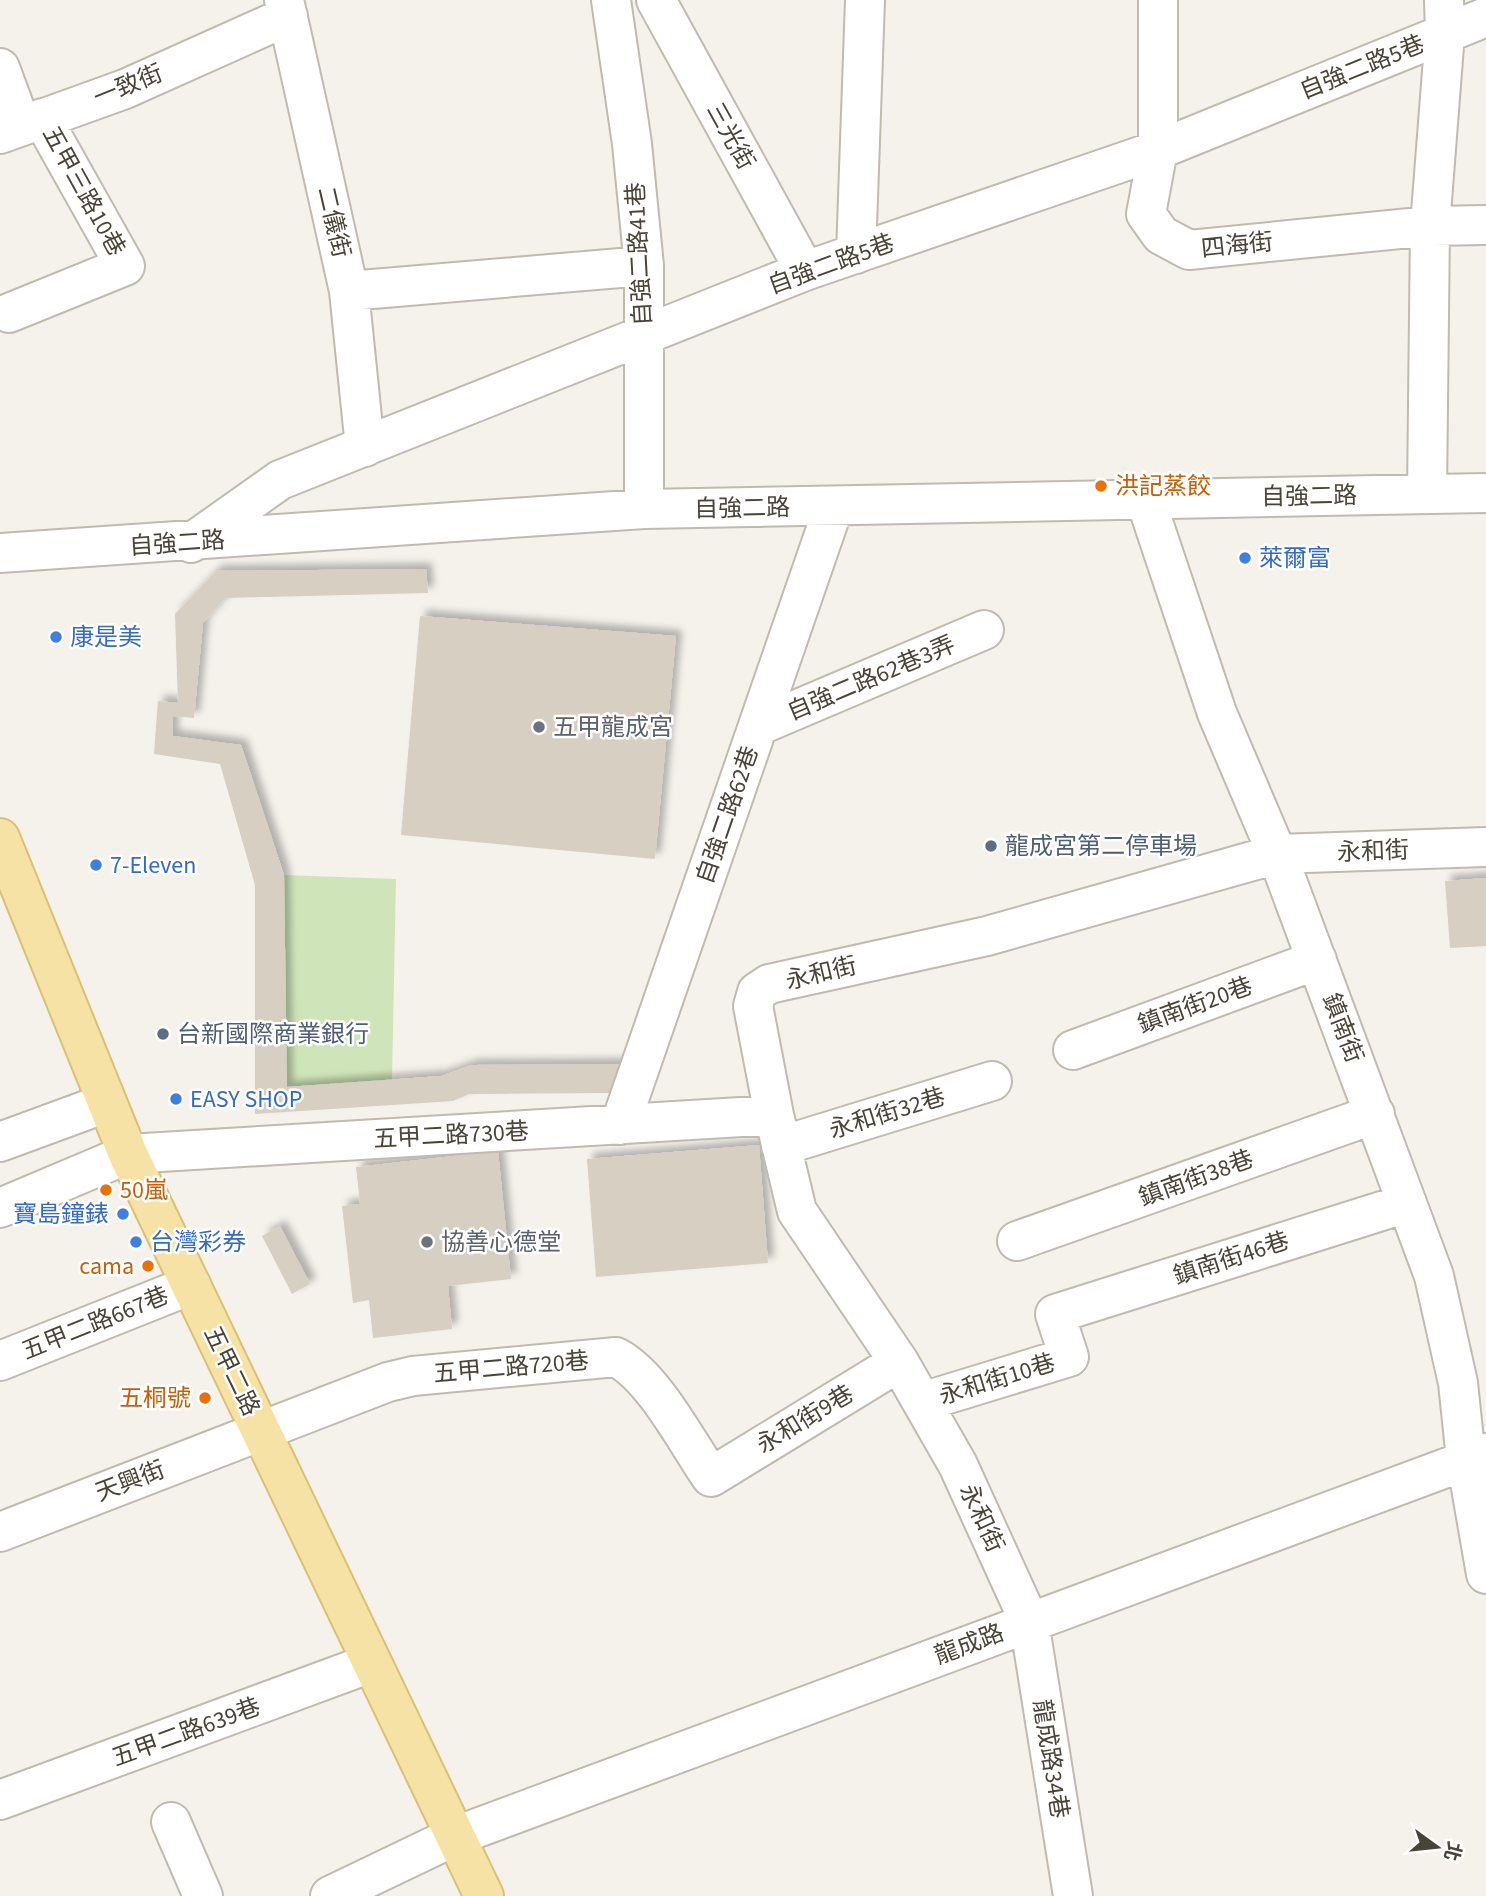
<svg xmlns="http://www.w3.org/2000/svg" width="1486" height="1896" viewBox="0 0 1486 1896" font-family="'Source Sans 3','Noto Sans TC',sans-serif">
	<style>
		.green { fill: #cfe5b9 }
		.building { fill: #d6cfc2; filter: url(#shadow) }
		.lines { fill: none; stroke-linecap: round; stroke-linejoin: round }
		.minor-casing { stroke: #c0baaf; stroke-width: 42 }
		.major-casing { stroke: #dbc074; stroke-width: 42 }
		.minor { stroke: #fff; stroke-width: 38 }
		.major { stroke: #f6e2a4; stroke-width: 38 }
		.food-dot { fill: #e8710a; stroke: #fff; stroke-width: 2.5 }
		.shop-dot { fill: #3f7fe0; stroke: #fff; stroke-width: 2.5 }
		.worship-dot { fill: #6b7280; stroke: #fff; stroke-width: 2.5 }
		.service-dot { fill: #5c6f8a; stroke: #fff; stroke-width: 2.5 }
		.labels { text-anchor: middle; stroke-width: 5; stroke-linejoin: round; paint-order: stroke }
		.street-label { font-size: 24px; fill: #49443a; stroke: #fff }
		.food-label { font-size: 24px; fill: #c56008; stroke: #fff; text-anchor: start }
		.shop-label { font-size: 24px; fill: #366cbe; stroke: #fff; text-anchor: start }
		.worship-label { font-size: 24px; fill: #5b616d; stroke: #fff; text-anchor: start }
		.service-label { font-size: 24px; fill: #4e5e75; stroke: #fff; text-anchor: start }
	</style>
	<defs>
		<filter id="shadow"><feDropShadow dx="6" dy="-6" stdDeviation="3.5" flood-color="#0004"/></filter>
	</defs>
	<rect width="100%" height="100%" fill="#f5f2ec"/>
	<path class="green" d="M284,875L396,879L392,1080L287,1087Z"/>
	<path class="building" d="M426,569L428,593L225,598L203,623L194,718L173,716V736L241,745L284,875L287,1087L441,1076L472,1065L629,1064L620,1093L469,1094L453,1101L255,1114V885L220,764L154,754L158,701L178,703L175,614L216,571Z
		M420,616L676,636L655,859L401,835Z
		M1486,878V946L1450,948L1445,881Z
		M759,1145L768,1263L596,1277L587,1159Z
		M498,1151L511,1279L448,1286L452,1329L373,1338L369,1300L353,1303L342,1206L360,1204L356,1167Z
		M280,1226L310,1284L292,1294L262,1236Z"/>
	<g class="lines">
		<g class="minor-casing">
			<path id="minor" d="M284,0L349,291L365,447
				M611,0L632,144L644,266V509
				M656,0L805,271
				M1158,0V150L1146,214L1161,235L1189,250L1430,226L1486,225
				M0,68L21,125
				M0,134L125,89L288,16
				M856,254L865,0
				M349,291L644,266
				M9,313L125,266L42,118
				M1427,494L1430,226L1445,33L1444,0
				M1145,498L1217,713L1277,854L1434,1276L1458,1383L1466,1459L1486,1574
				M191,543L280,480L805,271L1158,150L1486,17
				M0,553L644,509L1486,493
				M758,726L984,630
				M1073,1050L1317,960
				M620,1125L834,506
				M0,1142L106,1103
				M781,1146L992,1081
				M0,1208L128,1154L774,1115
				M1017,1241L1375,1114
				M0,1361L191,1285
				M922,1402L1069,1357L1055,1314L1407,1203
				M0,1532L388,1382L413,1376L616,1357C654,1377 686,1441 711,1477L899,1362
				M0,1800L371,1663
				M171,1822L203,1896
				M330,1896L453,1837L1486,1453
				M1073,1896L1029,1621L958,1465L899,1362L797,1211L774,1115L753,1006L757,992L769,984L987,936L1277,854L1486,847"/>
		</g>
		<g class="major-casing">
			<path id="major" d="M0,838L128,1154L484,1896"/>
		</g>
		<use href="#minor" class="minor"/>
		<use href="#major" class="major"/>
	</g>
	<g class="food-dot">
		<circle cx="1101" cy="486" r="7"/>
		<circle cx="106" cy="1190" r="7"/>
		<circle cx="148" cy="1266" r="7"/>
		<circle cx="205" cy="1398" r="7"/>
	</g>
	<g class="shop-dot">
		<circle cx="1245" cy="558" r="7"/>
		<circle cx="56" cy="637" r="7"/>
		<circle cx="96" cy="865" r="7"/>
		<circle cx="176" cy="1099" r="7"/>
		<circle cx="123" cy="1214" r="7"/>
		<circle cx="136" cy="1242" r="7"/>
	</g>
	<g class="worship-dot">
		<circle cx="539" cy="727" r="7"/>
		<circle cx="427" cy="1242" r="7"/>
	</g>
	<g class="service-dot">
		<circle cx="991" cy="846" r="7"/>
		<circle cx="163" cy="1034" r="7"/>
	</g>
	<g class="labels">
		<g class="street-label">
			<text transform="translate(1362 67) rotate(-22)" y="8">自強二路5巷</text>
			<text transform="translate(128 85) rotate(-22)" y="8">一致街</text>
			<text transform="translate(731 136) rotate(61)" y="8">三光街</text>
			<text transform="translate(84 191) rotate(61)" y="8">五甲三路10巷</text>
			<text transform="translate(334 222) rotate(77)" y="8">二儀街</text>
			<text transform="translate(1237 245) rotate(-6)" y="8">四海街</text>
			<text transform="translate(639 254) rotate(-93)" y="8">自強二路41巷</text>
			<text transform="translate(831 264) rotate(-20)" y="8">自強二路5巷</text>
			<text transform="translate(1309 496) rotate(-1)" y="8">自強二路</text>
			<text transform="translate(742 508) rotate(-1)" y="8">自強二路</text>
			<text transform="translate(177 543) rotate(-4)" y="8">自強二路</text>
			<text transform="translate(871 678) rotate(-23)" y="8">自強二路62巷3弄</text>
			<text transform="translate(727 815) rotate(-71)" y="8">自強二路62巷</text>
			<text transform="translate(1373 851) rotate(-2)" y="8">永和街</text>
			<text transform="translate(821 973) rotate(-13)" y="8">永和街</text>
			<text transform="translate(1195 1005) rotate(-20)" y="8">鎮南街20巷</text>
			<text transform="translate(1343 1028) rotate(69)" y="8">鎮南街</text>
			<text transform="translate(887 1113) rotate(-17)" y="8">永和街32巷</text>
			<text transform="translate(451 1135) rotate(-3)" y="8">五甲二路730巷</text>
			<text transform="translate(1196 1178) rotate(-20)" y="8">鎮南街38巷</text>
			<text transform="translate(1231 1258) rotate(-18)" y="8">鎮南街46巷</text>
			<text transform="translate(95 1323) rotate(-22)" y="8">五甲二路667巷</text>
			<text transform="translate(511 1367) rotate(-5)" y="8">五甲二路720巷</text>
			<text transform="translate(232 1371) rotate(64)" y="8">五甲二路</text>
			<text transform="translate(997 1379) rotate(-17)" y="8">永和街10巷</text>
			<text transform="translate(805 1419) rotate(-31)" y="8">永和街9巷</text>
			<text transform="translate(130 1481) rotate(-21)" y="8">天興街</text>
			<text transform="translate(982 1518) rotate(65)" y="8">永和街</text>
			<text transform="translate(969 1644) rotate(-21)" y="8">龍成路</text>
			<text transform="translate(186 1732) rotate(-20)" y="8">五甲二路639巷</text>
			<text transform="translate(1051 1759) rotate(81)" y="8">龍成路34巷</text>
		</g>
		<g class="food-label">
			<text x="1115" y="494">洪記蒸餃</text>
			<text x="120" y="1198">50嵐</text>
			<text x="134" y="1274" text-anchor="end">cama</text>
			<text x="191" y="1406" text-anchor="end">五桐號</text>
		</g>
		<g class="shop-label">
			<text x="1259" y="566">萊爾富</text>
			<text x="70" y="645">康是美</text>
			<text x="110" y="873">7-Eleven</text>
			<text x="190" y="1107">EASY SHOP</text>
			<text x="109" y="1222" text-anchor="end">寶島鐘錶</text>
			<text x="150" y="1250">台灣彩券</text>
		</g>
		<g class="worship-label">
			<text x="553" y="735">五甲龍成宮</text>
			<text x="441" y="1250">協善心德堂</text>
		</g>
		<g class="service-label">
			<text x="1005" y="854">龍成宮第二停車場</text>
			<text x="177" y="1042">台新國際商業銀行</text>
		</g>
	</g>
	<g transform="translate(1437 1847) rotate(105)" stroke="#ffffff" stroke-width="5" paint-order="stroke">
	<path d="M0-5L12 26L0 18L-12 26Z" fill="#49443a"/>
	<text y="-10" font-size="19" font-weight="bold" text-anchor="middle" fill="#49443a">北</text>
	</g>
</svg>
